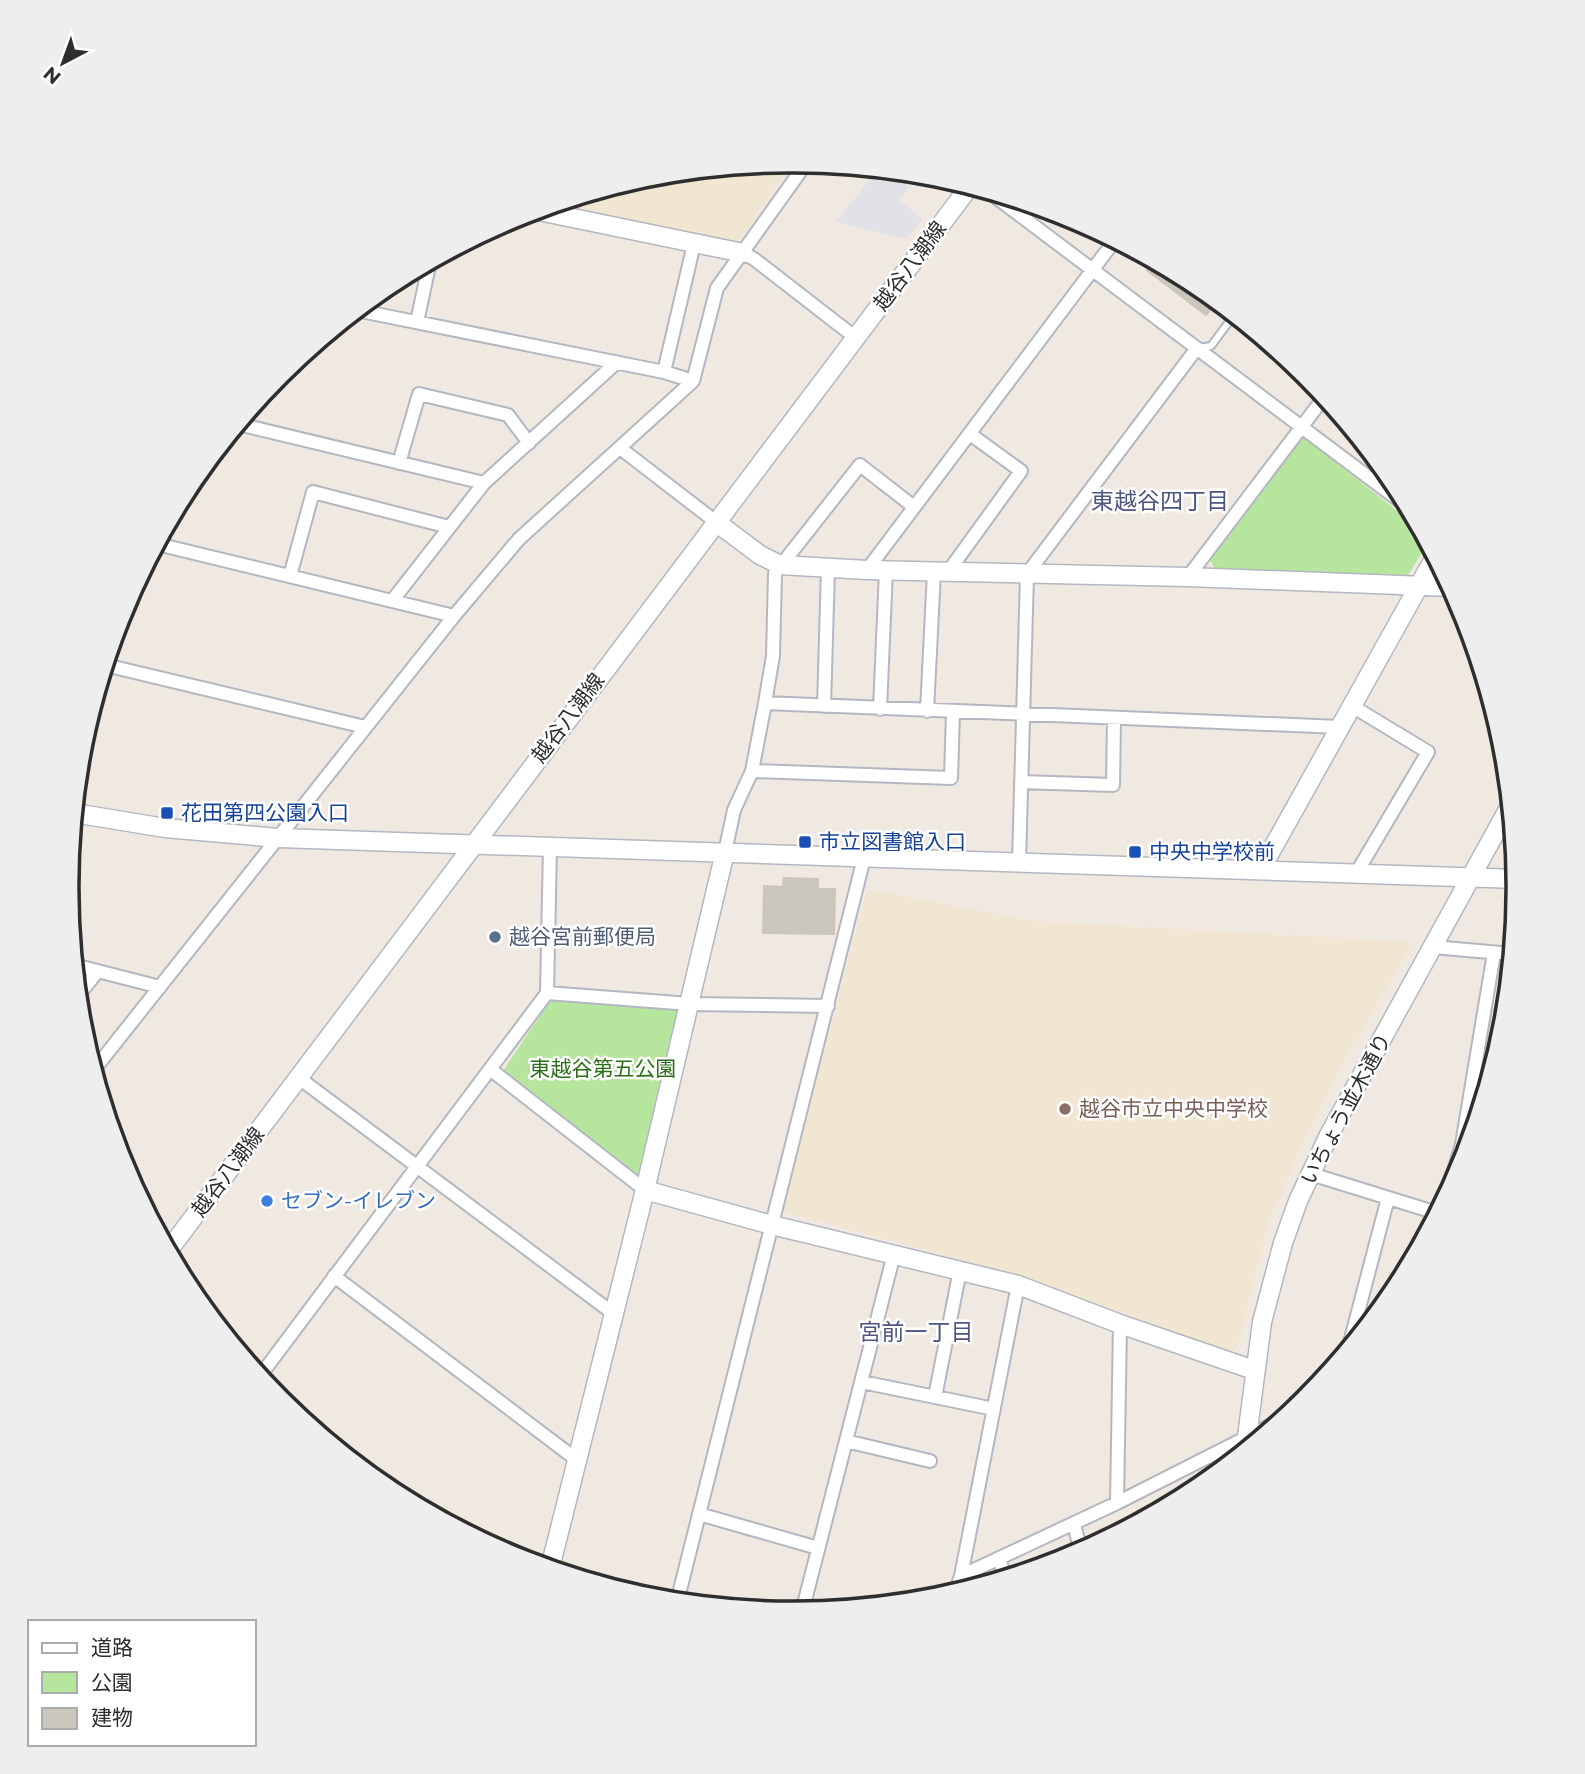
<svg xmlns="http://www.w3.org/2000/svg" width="1585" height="1774" viewBox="0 0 1585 1774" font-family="Montserrat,'Noto Sans JP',sans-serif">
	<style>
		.industrial { fill: #e3e1e8 }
		.education { fill: #f0e6d1 }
		.green { fill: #b6e59e }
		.building { fill: #cbc7bf; stroke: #cbc5ba; stroke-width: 2 }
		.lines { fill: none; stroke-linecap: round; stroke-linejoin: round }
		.lane-casing { stroke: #b4b7c1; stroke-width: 10 }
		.street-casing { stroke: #b4b7c1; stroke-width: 16 }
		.secondary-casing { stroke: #b4b7c1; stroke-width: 21 }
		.lane { stroke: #fff; stroke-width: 6 }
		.street { stroke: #fff; stroke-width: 12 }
		.secondary { stroke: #fff; stroke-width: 18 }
		.transit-dot { fill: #1a4fb4; stroke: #fff; stroke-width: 2.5 }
		.service-dot { fill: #5c6f8a; stroke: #fff; stroke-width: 2.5 }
		.education-dot { fill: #8d6e63; stroke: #fff; stroke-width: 2.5 }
		.shop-dot { fill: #3f7fe0; stroke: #fff; stroke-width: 2.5 }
		.labels { text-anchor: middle; stroke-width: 5; stroke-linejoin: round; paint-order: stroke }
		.street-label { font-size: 21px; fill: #2e2e2e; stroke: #fff }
		.transit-label { font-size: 21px; fill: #164399; stroke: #fff; text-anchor: start }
		.service-label { font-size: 21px; fill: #4e5e75; stroke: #fff; text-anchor: start }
		.park-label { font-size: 21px; fill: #2c6e1b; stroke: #fff }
		.education-label { font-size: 21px; fill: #785e54; stroke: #fff; text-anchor: start }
		.shop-label { font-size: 21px; fill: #366cbe; stroke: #fff; text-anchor: start }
		.neighbourhood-label { font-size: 23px; fill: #4d5680; stroke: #fff }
		.rim { fill: none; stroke: #2e2e2e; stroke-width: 3.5 }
	</style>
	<rect width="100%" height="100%" fill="#efe9e1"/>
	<path class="industrial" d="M878,169L920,174L899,199L922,220L906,239L836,222Z"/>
	<path class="education" d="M793,161L734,247L544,207L651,175Z
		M867,889L1032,921L1413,942L1339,1070L1301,1147L1269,1220L1238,1345L1229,1352L1017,1274L790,1214L784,1206Z"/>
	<path class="green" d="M1301,435L1420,529L1428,543L1408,575L1215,570L1209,557Z
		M550,1001L681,1010L640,1180L503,1071Z"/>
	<path class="building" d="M1154,261L1196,284L1217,301L1206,315L1147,270Z
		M784,878L818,879V889H835L834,934L763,933L764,886L783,887Z"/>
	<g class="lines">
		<g class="lane-casing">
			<path id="lane" d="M1199,348L1211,346L1234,315"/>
		</g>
		<g class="street-casing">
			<path id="street" d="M989,192L1408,507
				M743,253L754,259L856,338
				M356,310L664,372L693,381
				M417,322L430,261
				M664,372L694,244
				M238,424L484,483
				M620,448L716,522
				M399,463L419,394L508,415L529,443
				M157,544L454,616
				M867,570L1115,240
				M948,572L1021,471L970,434
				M290,576L313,492L449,527
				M1188,577L1325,396
				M392,601L484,483L616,363
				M105,665L365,727
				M765,703L1340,727
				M824,706L828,568
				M1352,706L1428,752L1357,872
				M880,709L886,570
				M927,711L934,572
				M752,771L951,778L953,712
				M1021,782L1113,785L1114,719
				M725,852L734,810L752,771L765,703L773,656L775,573L860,465L914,507
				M1019,862L1027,574L1197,348
				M1433,947L1512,954
				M74,965L160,987
				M547,993L690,1004L828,1006
				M77,997L98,971
				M490,1069L645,1190
				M93,1071L454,616L519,539L693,381L717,288L807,162
				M299,1078L614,1314
				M1311,1174L1437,1213
				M1447,1195L1462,1144L1494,953
				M334,1276L577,1460
				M1348,1350L1388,1198
				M260,1376L547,993L550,846
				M862,1382L994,1409
				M935,1397L960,1270
				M846,1441L930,1461
				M1117,1503L1120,1324
				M699,1514L818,1548
				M1074,1524L1081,1552
				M999,1558L1005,1578
				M961,1576L1018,1285
				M955,1593L961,1576L1117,1503L1283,1419
				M677,1602L864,858
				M802,1612L894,1254"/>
		</g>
		<g class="secondary-casing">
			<path id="secondary" d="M534,210L743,253
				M716,522L760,555L780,565L867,570L1188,577L1451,587
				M74,813L165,828L278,838L1518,879
				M1261,869L1435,557
				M645,1190L772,1225L1018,1285L1120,1324L1254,1370
				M168,1251L970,186
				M1247,1437L1262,1322L1283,1243L1298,1201L1329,1135L1510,806
				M550,1568L645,1190L725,852"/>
		</g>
		<use href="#lane" class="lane"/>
		<use href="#street" class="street"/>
		<use href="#secondary" class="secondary"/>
	</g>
	<g class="transit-dot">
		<rect x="160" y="806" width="14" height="14" rx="3.5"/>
		<rect x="798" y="835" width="14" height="14" rx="3.5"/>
		<rect x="1128" y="845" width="14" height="14" rx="3.5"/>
	</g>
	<circle class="service-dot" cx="495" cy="937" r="7"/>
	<circle class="education-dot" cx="1065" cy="1109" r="7"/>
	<circle class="shop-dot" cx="267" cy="1201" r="7"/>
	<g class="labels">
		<g class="street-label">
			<text transform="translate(910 266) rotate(-53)" y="7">越谷八潮線</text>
			<text transform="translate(568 718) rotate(-53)" y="7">越谷八潮線</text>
			<text transform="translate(1346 1109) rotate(-62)" y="7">いちょう並木通り</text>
			<text transform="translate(228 1172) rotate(-53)" y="7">越谷八潮線</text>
		</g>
		<g class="transit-label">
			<text x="181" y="820">花田第四公園入口</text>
			<text x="819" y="849">市立図書館入口</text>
			<text x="1149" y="859">中央中学校前</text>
		</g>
		<g class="service-label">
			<text x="509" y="944">越谷宮前郵便局</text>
		</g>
		<g class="park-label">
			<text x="603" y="1076">東越谷第五公園</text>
		</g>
		<g class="education-label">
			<text x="1079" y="1116">越谷市立中央中学校</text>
		</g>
		<g class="shop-label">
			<text x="281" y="1208">セブン-イレブン</text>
		</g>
		<g class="neighbourhood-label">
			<text x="1160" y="509">東越谷四丁目</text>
			<text x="916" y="1340">宮前一丁目</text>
		</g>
	</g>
	<path d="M0 0H1585V1774H0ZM792 173H793A713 713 0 0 1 1506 886V888A713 713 0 0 1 793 1601H792A713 713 0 0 1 79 888V886A713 713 0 0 1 792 173Z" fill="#eee" fill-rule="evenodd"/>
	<path class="rim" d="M792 173H793A713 713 0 0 1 1506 886V888A713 713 0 0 1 793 1601H792A713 713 0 0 1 79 888V886A713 713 0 0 1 792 173Z"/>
	<rect x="28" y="1620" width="228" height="126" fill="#ffffff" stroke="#ababab" stroke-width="2"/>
	<rect x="42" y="1643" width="35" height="10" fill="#ffffff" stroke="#ababab" stroke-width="2"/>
	<text x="91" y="1655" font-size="21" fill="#2e2e2e">道路</text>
	<rect x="42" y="1672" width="35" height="21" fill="#b6e59e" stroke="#ababab" stroke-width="2"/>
	<text x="91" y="1690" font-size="21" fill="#2e2e2e">公園</text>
	<rect x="42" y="1708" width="35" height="21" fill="#cbc7bf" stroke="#ababab" stroke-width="2"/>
	<text x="91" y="1725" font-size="21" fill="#2e2e2e">建物</text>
	<g transform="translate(63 63) rotate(221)" stroke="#ffffff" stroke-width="5" paint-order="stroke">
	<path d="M0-5L12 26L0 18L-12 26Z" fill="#2e2e2e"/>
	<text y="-10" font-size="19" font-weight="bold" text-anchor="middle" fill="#2e2e2e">N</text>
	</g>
</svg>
